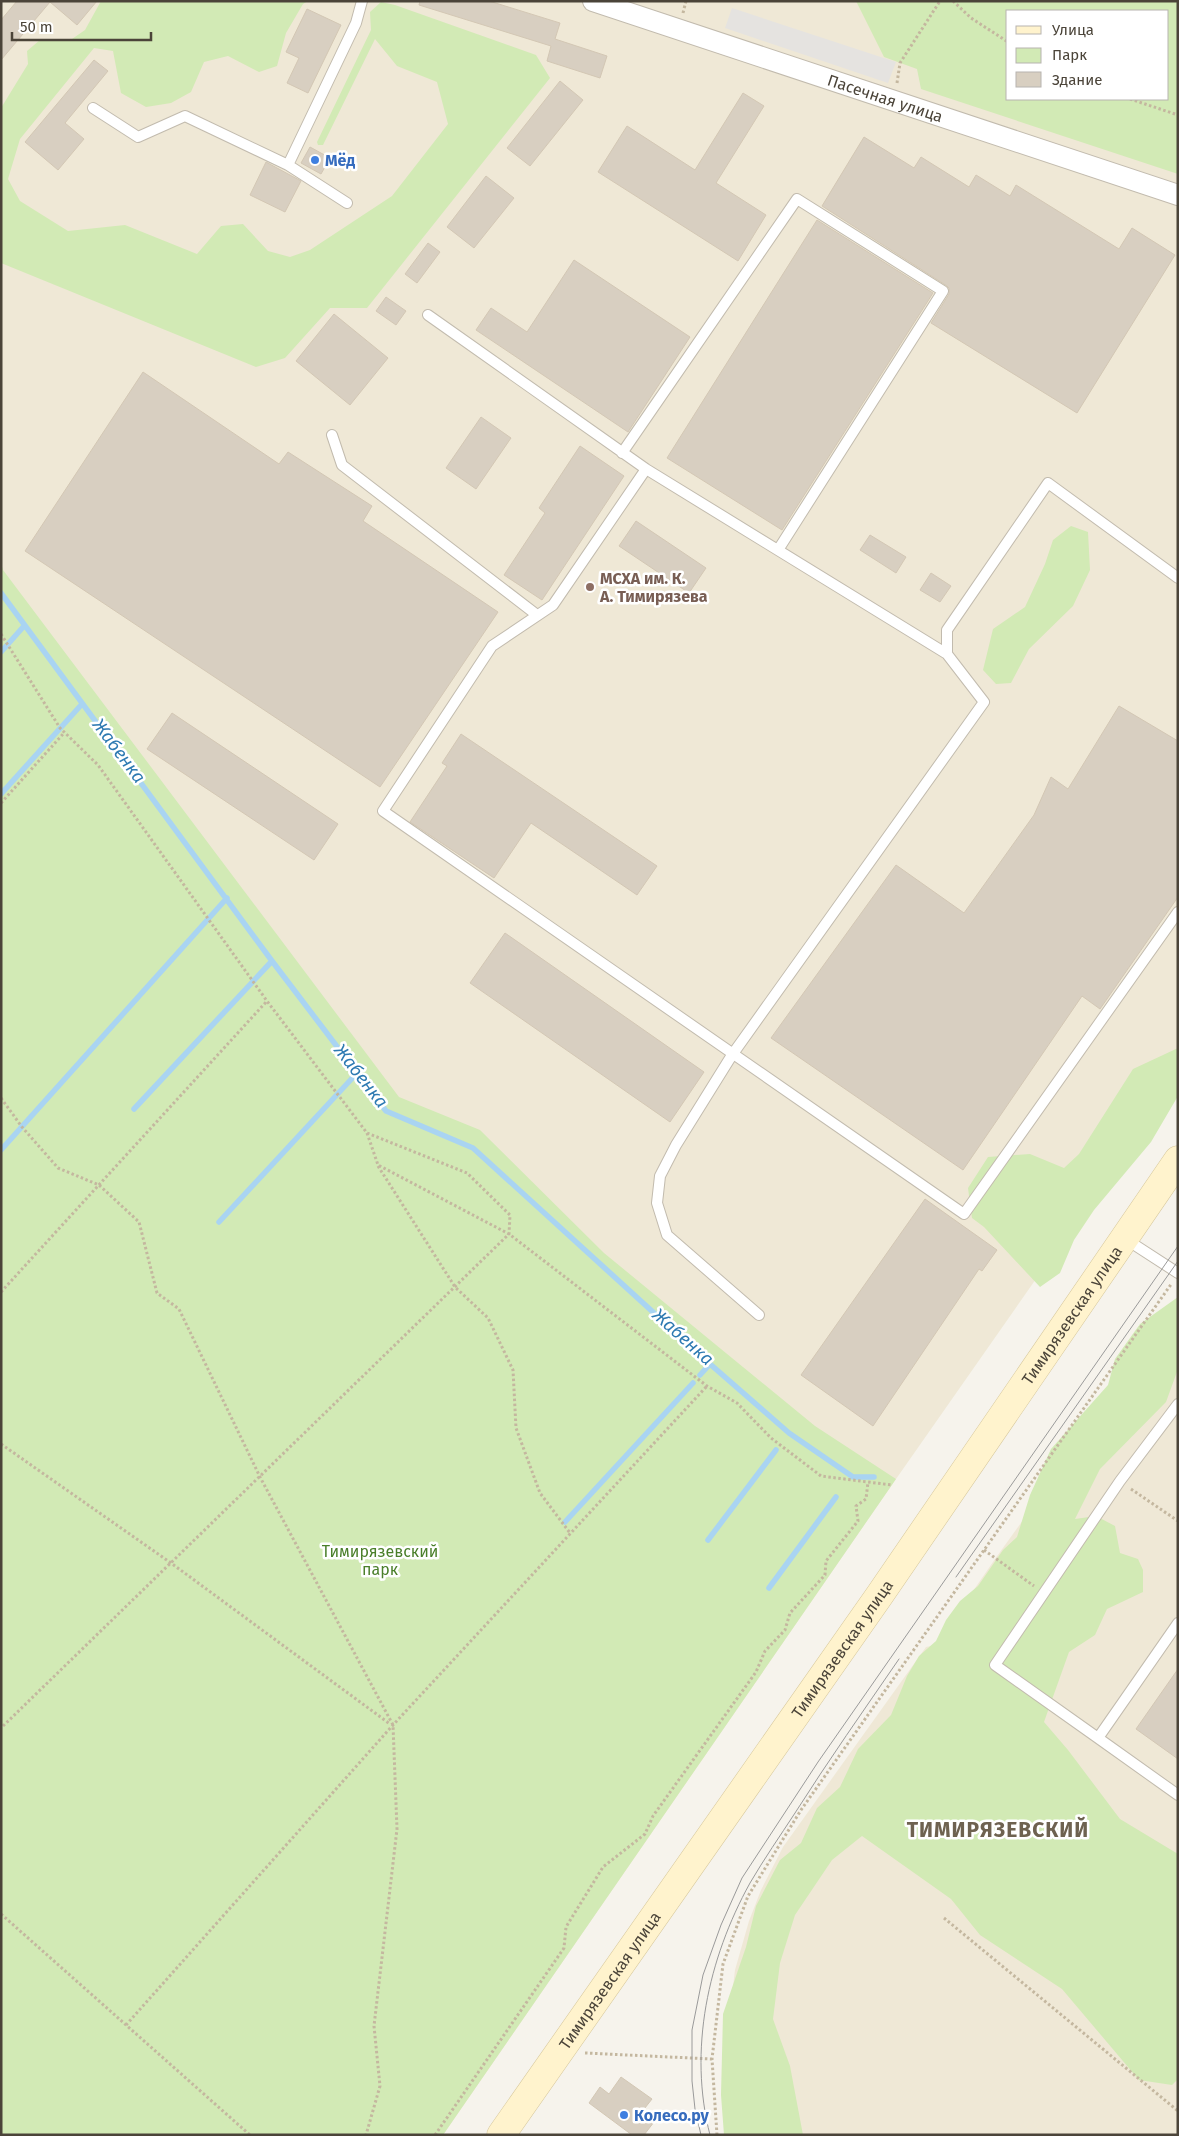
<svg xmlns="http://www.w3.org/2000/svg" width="1179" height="2136" viewBox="0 0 1179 2136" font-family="'Fira Sans',sans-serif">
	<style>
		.education { fill: #efe8d6; fill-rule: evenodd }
		.green { fill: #d2eab5; fill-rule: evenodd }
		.parking { fill: #e5e3e0 }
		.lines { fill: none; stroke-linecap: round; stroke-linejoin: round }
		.stream { stroke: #a9d4f2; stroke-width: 5.5 }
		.building { fill: #d8cfc1; stroke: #d3c7b4 }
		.service-casing { stroke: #c2bbae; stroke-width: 12 }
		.minor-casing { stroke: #c2bbae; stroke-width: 22 }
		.secondary-casing { stroke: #d6c79b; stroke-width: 29 }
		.path { stroke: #c4b79f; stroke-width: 3; stroke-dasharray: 2.5 2.5; stroke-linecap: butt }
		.service { stroke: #fff; stroke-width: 10 }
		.minor { stroke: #fff; stroke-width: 20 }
		.secondary { stroke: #fff3cd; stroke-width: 28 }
		.tram { stroke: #9a9a9a; stroke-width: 1 }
		.shop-dot { fill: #3f7fe0; stroke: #fff; stroke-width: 2 }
		.education-dot { fill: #8d6e63; stroke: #fff; stroke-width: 2 }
		.labels { text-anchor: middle; stroke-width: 5; stroke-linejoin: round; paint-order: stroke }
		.street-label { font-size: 16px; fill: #4b4439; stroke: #fff }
		.shop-label { font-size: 16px; font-weight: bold; fill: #366cbe; stroke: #fff; text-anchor: start }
		.education-label { font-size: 16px; font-weight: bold; fill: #785e54; stroke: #fff; text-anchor: start }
		.park-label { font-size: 16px; fill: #4a7f2a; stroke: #fff }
		.water-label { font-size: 18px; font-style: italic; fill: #2e7ab2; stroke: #fff }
		.district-label { font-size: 21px; font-weight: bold; letter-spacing: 1px; fill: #6e6250; stroke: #fff }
	</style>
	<rect width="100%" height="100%" fill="#f6f3ec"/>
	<path class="education" d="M1,1H1178V1076L896,1479L443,2135H1ZM1008,11H1168V99H1008Z
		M1178,1305V2135H734L730,2012L735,1970L749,1921L761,1890L783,1847L926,1647L936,1645L995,1559Z"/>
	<path class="green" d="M101,1H308L303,4L286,33L277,66L259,72L228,56L204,62L191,92L171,103L146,107L121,93L113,51L94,48L20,139L8,179L20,201L68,231L125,225L197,254L221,226L243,224L268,251L290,257L310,250L392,196L448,124L437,82L397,66L375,39L323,145H318L317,142L371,30L370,12L381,2L395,5L536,55L550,78L367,308H330L285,358L256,367L1,263V108L28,64L27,51L40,40L72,39L85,30Z
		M856,1H1178V174L921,89L917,69L884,57ZM1168,11V99H1008V11Z
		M1071,526L1088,532L1090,570L1073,606L1029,649L1011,683L996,684L983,670L993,629L1025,607L1045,564L1053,540Z
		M1,563L3,570L399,1097L480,1130L604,1253L815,1426L896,1479L443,2135H1Z
		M1178,1048V1096L1151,1142L1094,1210L1074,1240L1060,1273L1040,1287L984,1227L972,1218L968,1188L988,1157L1030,1154L1064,1168L1079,1154L1133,1069Z
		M1178,1297V1369L1166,1402L1100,1469L1075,1519L1096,1516L1115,1526L1120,1553L1138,1559L1143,1570V1592L1107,1609L1095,1635L1069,1652L1044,1722L1068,1750L1120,1819L1178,1854V2079L1172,2085L1139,2080L1062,1989L980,1935L951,1899L862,1836L832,1860L795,1915L780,1963L773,2019L790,2066L803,2135H724L721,2095L723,2014L746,1947L756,1906L780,1860L801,1843L817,1808L840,1787L858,1749L891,1715L907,1676L919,1656L936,1641L946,1620L960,1601L978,1586L1003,1550L1017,1537L1030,1495L1051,1449L1108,1385L1115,1359L1140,1324Z"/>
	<path class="parking" d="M732,8L896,62L888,83L725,28Z"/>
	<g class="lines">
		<path class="stream" d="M1,593L272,961L386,1111L473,1148L710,1364L789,1433L853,1477H874
			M1,652L24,626
			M1,794L82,704
			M134,1109L272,961
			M1,1150L227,898
			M219,1222L357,1073
			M700,1375L710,1364
			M565,1522L693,1383
			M708,1540L776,1450
			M769,1588L836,1497"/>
	</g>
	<path class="building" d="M17,1H97L77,25L50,2L1,60V20Z
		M420,1H489L560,23L555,39L607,56L600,78L547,61L551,46L419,5Z
		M307,9L341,25L308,93L287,83L299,58L286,52Z
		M94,60L108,71L65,123L84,139L58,170L25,142Z
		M560,81L583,100L530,166L507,148Z
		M743,93L764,106L716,183L766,215L738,261L598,172L627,126L695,170Z
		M864,137L914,168L921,157L969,187L976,175L1010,196L1016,185L1119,249L1132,228L1175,255L1077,413L931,323L949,294V288L947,286L822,206Z
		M310,147L330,158L321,174L301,163Z
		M266,162L301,181L285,212L250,195Z
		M486,176L514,198L474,248L447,227Z
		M817,220L933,293L782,530L667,458Z
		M428,243L440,252L417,283L405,274Z
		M574,260L690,337L628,432L476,330L491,308L527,332Z
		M386,297L406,311L396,325L376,311Z
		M334,314L388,358L350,405L296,361Z
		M143,372L279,464L288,452L372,506L363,521L498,612L380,787L25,551Z
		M481,417L511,438L476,489L446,468Z
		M580,446L624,476L542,600L504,575L545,513L539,508Z
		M636,521L706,568L689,593L619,546Z
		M870,535L906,557L896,573L860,550Z
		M931,573L951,586L940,602L920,590Z
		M1119,706L1178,741V897L1100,1009L1082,996L963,1170L771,1038L896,865L964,913L1034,815L1051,777L1068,789Z
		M172,713L338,824L314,860L147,749Z
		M461,734L657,866L637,895L531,823L494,878L410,822L447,766L442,763Z
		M505,933L704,1072L670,1122L470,983Z
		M925,1199L997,1250L982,1271L979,1269L873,1426L801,1375Z
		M1178,1669V1759L1136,1729Z
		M621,2077L652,2099L641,2113L654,2122L644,2135H632L589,2103L600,2087L609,2094Z"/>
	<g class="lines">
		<g class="service-casing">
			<path id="service" d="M93,108L138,137L185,116L288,165L347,203
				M288,165L356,23L362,1
				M428,315L646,469L947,654L984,702L732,1055L676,1145L660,1176L657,1203L667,1235L759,1315
				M332,435L342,465L537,615
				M622,453L797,199L943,291L778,550
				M646,469L553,605L492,646L383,811L964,1214L1178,912
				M947,654V630L1048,483L1178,578
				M1124,1238L1178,1273
				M1178,1623L1098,1738L1178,1795
				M1098,1738L995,1665L1120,1481L1178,1404"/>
		</g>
		<g class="minor-casing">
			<g id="minor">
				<path id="s1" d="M593,1L1178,195"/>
			</g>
		</g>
		<g class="secondary-casing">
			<g id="secondary">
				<path id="s2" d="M501,2135L879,1596L1178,1160"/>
			</g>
		</g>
		<path class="path" d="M953,1L971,18L1008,42
			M683,13L686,1
			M897,83L900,63L940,1
			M1130,99L1178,115
			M1,634L60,728L98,765L267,1001L367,1133L467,1173L510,1215L509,1234L1,1728
			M1,803L64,733
			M1,1098L22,1127L58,1168L99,1185L139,1222L157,1293L179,1309L260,1477L393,1725L397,1829L374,2026L380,2086L366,2135
			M367,1133L378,1165L509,1234L707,1386L737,1403L771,1438L821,1476L868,1482
			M378,1166L455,1287L488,1318L513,1370L516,1428L540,1493L570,1533
			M1,1292L267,1001
			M1,1444L171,1563L390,1724
			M1131,1489L1178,1521
			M984,1550L1034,1586
			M1,1914L250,2135
			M944,1918L1178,2111
			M126,2025L393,1725L707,1386
			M585,2053L712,2059
			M435,2135L564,1948L566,1927L603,1867L645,1834L653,1816L756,1672L765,1651L785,1630L790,1613L825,1575L826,1561L858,1521L856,1506L866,1499L868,1482L892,1485
			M717,2135L712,2059L723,1964L748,1896L801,1810L1172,1283"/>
		<use href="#service" class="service"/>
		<use href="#minor" class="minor"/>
		<use href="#secondary" class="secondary"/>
		<path class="tram" d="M956,1577L1178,1261
			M701,2135L695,2109L692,2081V2030L703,1975L721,1925L742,1878L818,1762L1178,1246
			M710,2135C688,2050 708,1959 750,1883C764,1859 780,1836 795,1813C828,1761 864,1710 899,1659"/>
	</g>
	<g class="shop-dot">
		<circle cx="315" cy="160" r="5"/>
		<circle cx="624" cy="2115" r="5"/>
	</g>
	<circle class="education-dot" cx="590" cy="587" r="5"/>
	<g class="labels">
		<g class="street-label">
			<text dy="6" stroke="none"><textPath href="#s1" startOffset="308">Пасечная улица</textPath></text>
			<text dy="6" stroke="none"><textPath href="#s2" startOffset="999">Тимирязевская улица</textPath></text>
			<text dy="6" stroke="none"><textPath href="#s2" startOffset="594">Тимирязевская улица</textPath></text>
			<text dy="6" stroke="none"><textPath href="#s2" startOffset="189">Тимирязевская улица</textPath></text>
		</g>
		<g class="shop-label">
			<text x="325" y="166">Мёд</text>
			<text x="634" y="2121">Колесо.ру</text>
		</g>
		<g class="education-label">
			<text x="600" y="584">МСХА им. К.<tspan x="600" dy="18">А. Тимирязева</tspan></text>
		</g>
		<g class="park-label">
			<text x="380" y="1557">Тимирязевский<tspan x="380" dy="18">парк</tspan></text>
		</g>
		<g class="water-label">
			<text transform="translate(119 751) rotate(53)" y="6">Жабенка</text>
			<text transform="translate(361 1076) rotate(52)" y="6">Жабенка</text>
			<text transform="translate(683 1337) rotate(42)" y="6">Жабенка</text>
		</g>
		<g class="district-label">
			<text x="998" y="1837">ТИМИРЯЗЕВСКИЙ</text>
		</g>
	</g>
	<rect width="1179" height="2136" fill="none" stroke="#4b4439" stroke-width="5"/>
	<rect x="1006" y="10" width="162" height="90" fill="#ffffff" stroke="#b7b4b0"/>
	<rect x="1016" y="26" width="25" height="8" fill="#fff3cd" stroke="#b7b4b0"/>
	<text x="1052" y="35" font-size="15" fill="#4b4439">Улица</text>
	<rect x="1016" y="48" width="25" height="15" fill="#d2eab5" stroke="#b7b4b0"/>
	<text x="1052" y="60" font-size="15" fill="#4b4439">Парк</text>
	<rect x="1016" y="72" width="25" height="15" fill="#d8cfc1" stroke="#b7b4b0"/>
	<text x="1052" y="85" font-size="15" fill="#4b4439">Здание</text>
	<path d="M12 32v8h139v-8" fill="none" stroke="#4b4439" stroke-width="2.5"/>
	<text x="20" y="32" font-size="15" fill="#4b4439" stroke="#ffffff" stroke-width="4" paint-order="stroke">50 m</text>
</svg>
